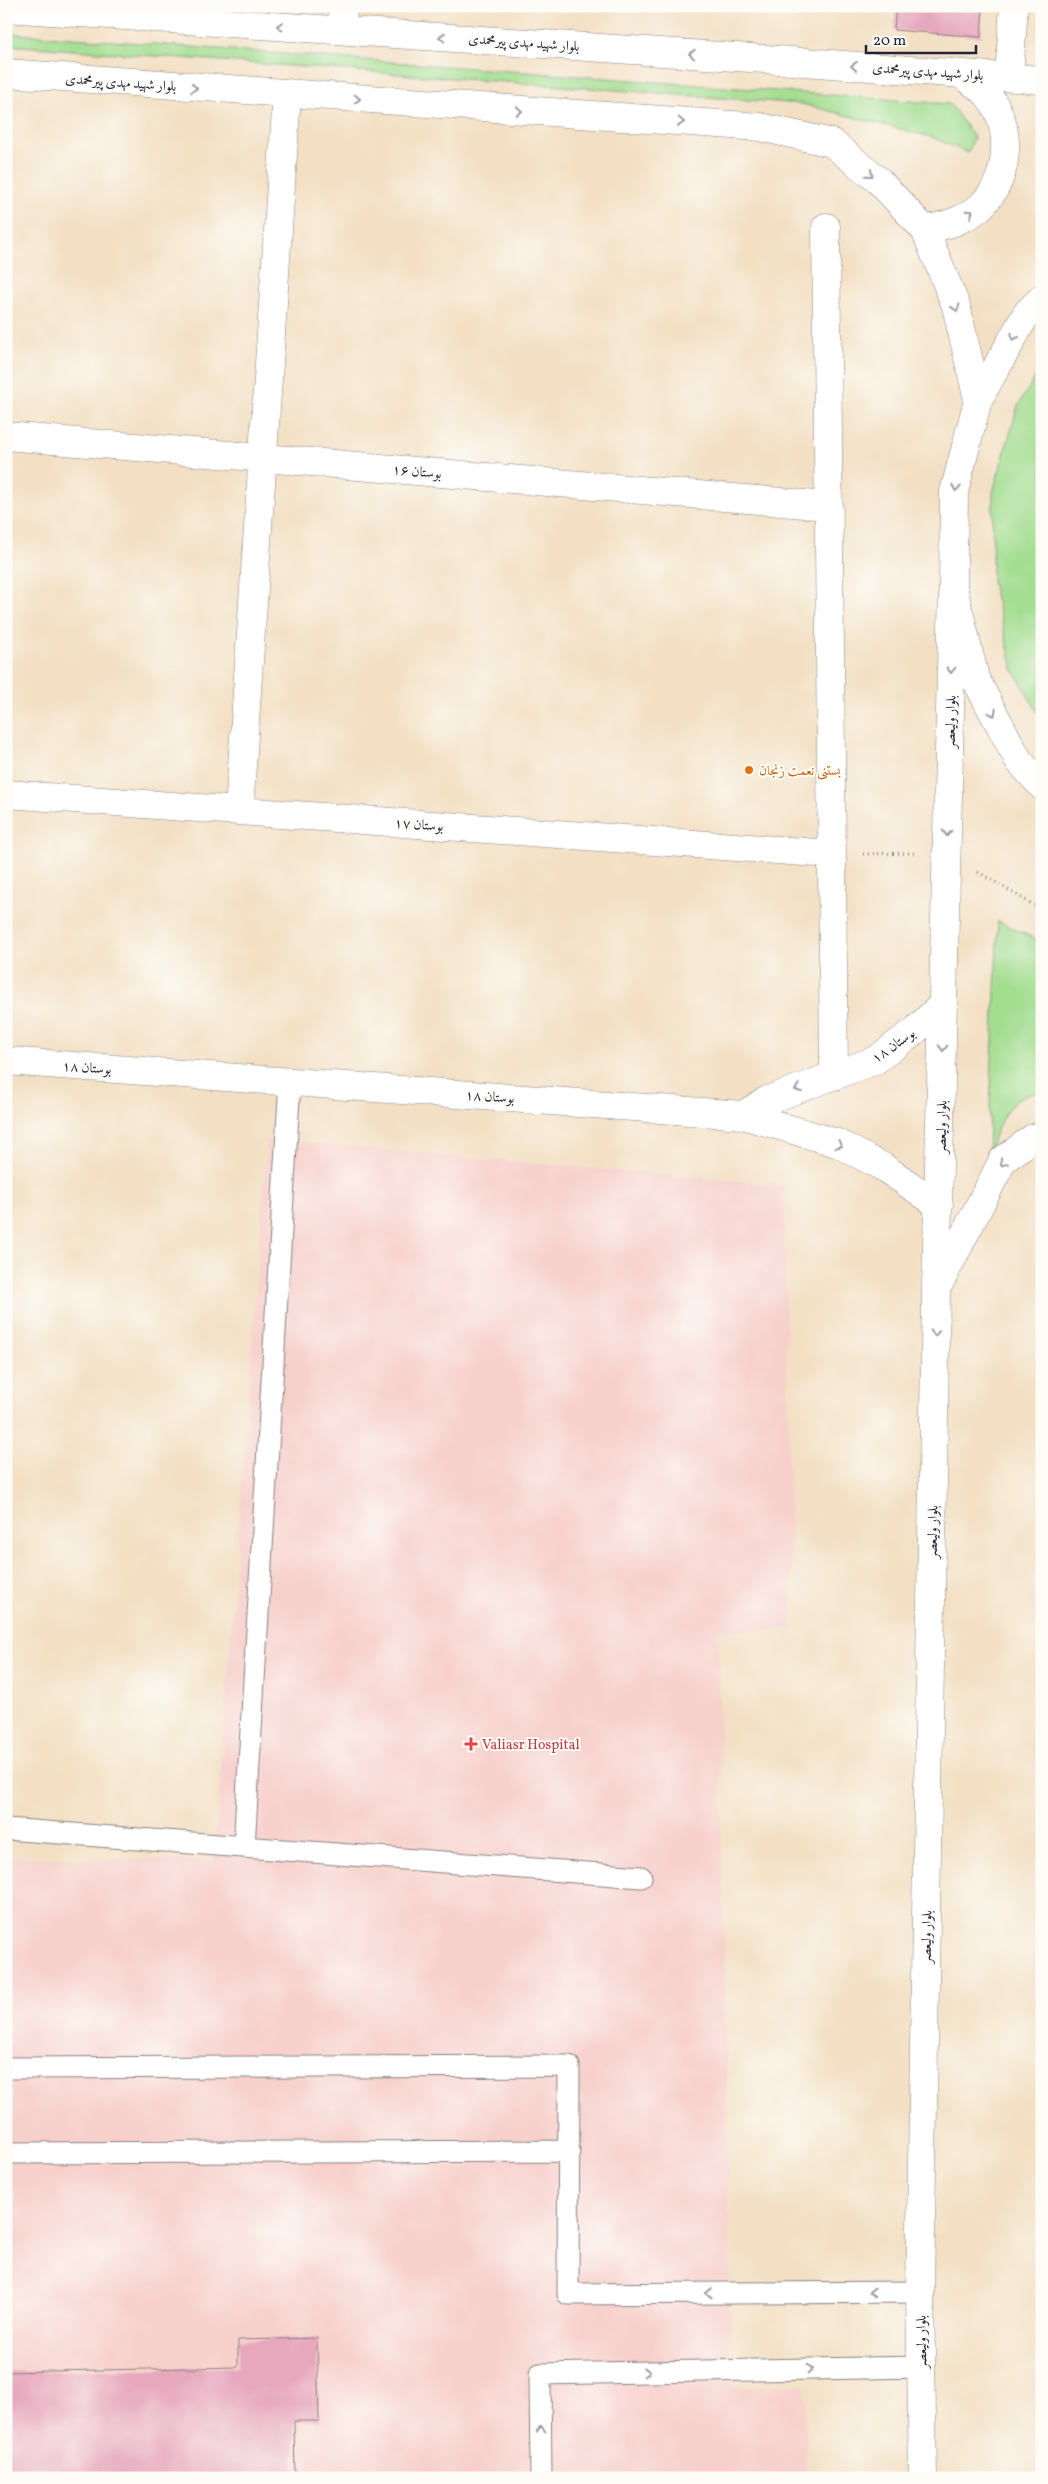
<svg xmlns="http://www.w3.org/2000/svg" width="1048" height="2484" viewBox="0 0 1048 2484" font-family="Vollkorn,Amiri,serif">
	<style>
		.built { fill: #f7d0cc }
		.green { fill: #a3dd90; stroke: #628066 }
		.building { fill: #e7a8be }
		.lines { fill: none; stroke-linecap: round; stroke-linejoin: round }
		.service-casing { stroke: #8a8180; stroke-width: 23 }
		.minor-casing { stroke: #8a8180; stroke-width: 29 }
		.tertiary-casing { stroke: #8a8180; stroke-width: 29 }
		.secondary-casing { stroke: #8a8180; stroke-width: 29 }
		.primary-casing { stroke: #8a8180; stroke-width: 29 }
		.path { stroke: #8a8180; stroke-width: 3; stroke-dasharray: 1 4; stroke-linecap: butt }
		.service { stroke: #fff; stroke-width: 21 }
		.minor { stroke: #fff; stroke-width: 28 }
		.tertiary { stroke: #fff; stroke-width: 28 }
		.secondary { stroke: #fff; stroke-width: 28 }
		.primary { stroke: #fff; stroke-width: 28 }
		.oneway { stroke: #9c9ca7 }
		.food-dot { fill: #e8710a; stroke: #fdfcf7; stroke-width: 2 }
		.health-dot { fill: #e0444e; stroke: #fdfcf7; stroke-width: 2 }
		.labels { text-anchor: middle; stroke-width: 4; stroke-linejoin: round; paint-order: stroke }
		.street-label { font-size: 14px; fill: #22223b; stroke: #fdfcf7 }
		.food-label { font-size: 14px; fill: #c56008; stroke: #fdfcf7; text-anchor: start }
		.health-label { font-size: 14px; fill: #be3a42; stroke: #fdfcf7; text-anchor: start }
	</style>
	<rect width="100%" height="100%" fill="#fdfcf7"/>
	<filter id="ink" filterUnits="userSpaceOnUse"><feTurbulence type="fractalNoise" baseFrequency=".02" numOctaves="2"/><feDisplacementMap in="SourceGraphic" scale="10" xChannelSelector="R" yChannelSelector="G"/><feConvolveMatrix kernelMatrix="1 2 1 2 8 2 1 2 1" color-interpolation-filters="sRGB"/></filter>
	<filter id="wash" filterUnits="userSpaceOnUse"><feTurbulence type="fractalNoise" baseFrequency=".0096" numOctaves="4" result="noise"/><feDisplacementMap in="SourceGraphic" scale="20" xChannelSelector="R" yChannelSelector="G"/><feGaussianBlur stdDeviation="1.12" result="paint"/><feColorMatrix in="noise" values="0 0 0 0 0 0 0 0 0 0 0 0 0 0 0 0 0 1.4 0 .05"/><feComposite in="paint" operator="in"/></filter>
	<g filter="url(#wash)">
		<rect width="100%" height="100%" fill="#f3e0c4"/>
		<path class="built" d="M267,1140L784,1185L792,1629L718,1631L732,2387L805,2385L807,2478H6V1857L214,1861Z"/>
		<path class="green" d="M6,33L950,104L974,137L968,153L931,137L802,104L6,45Z
			M1042,366V720L1013,669L992,582L993,492L1018,406Z
			M998,921L1042,942V1092C1005,1095 1000,1124 988,1153Z"/>
		<g id="blocks">
			<path class="building" d="M896,6H983L981,37L894,30Z
				M317,2338L319,2421H294L295,2478H6V2372L238,2367V2340Z"/>
		</g>
	</g>
	<g filter="url(#ink)">
		<use href="#blocks" fill-opacity="0" stroke="#8a8180" stroke-width="1"/>
		<g class="lines">
			<g class="service-casing">
				<path id="service" d="M6,1829L641,1877
					M244,1847L290,1081
					M6,2068L569,2066L568,2294L920,2292
					M6,2153L569,2151
					M541,2478L540,2374L922,2367"/>
			</g>
			<g class="minor-casing">
				<path id="minor" d="M342,30L343,6
					M826,227L834,1076
					M6,436L828,506
					M6,794L831,854
					M239,811L287,95"/>
			</g>
			<g class="tertiary-casing">
				<path id="tertiary" d="M1009,76L1014,6
					M6,1061L743,1115L837,1143L883,1167L939,1205
					M743,1115L768,1100L876,1060L916,1030L944,1003"/>
			</g>
			<g class="secondary-casing">
				<path id="secondary" d="M6,8L765,59L1042,80
					M6,73L760,127L832,143L879,181L925,230L956,306L978,400
					M925,230C945,225 965,221 981,206C1011,178 1013,125 987,94C980,87 970,81 962,75"/>
			</g>
			<g class="primary-casing">
				<path id="primary" d="M1042,298L1027,313L978,400L954,492L953,587L975,678L1019,761L1042,786
					M940,1282L1003,1160L1033,1138L1042,1137
					M923,2478L920,2292L936,1289L953,587"/>
			</g>
			<path class="path" d="M863,854L915,853
				M978,872L1042,910"/>
			<use href="#service" class="service"/>
			<use href="#minor" class="minor"/>
			<use href="#tertiary" class="tertiary"/>
			<use href="#secondary" class="secondary"/>
			<use href="#primary" class="primary"/>
		</g>
		<defs><path id="oneway-chevron" d="M-2-3.5L2.5 0L-2 3.5" fill="none" stroke-width="1.6" stroke-linecap="round" stroke-linejoin="round" transform="scale(1.25)"/></defs>
		<g class="oneway">
			<use href="#oneway-chevron" transform="translate(280 26) rotate(-176)"/>
			<use href="#oneway-chevron" transform="translate(442 37) rotate(-176)"/>
			<use href="#oneway-chevron" transform="translate(692 54) rotate(-176)"/>
			<use href="#oneway-chevron" transform="translate(854 66) rotate(-175)"/>
			<use href="#oneway-chevron" transform="translate(194 88) rotate(4)"/>
			<use href="#oneway-chevron" transform="translate(357 99) rotate(4)"/>
			<use href="#oneway-chevron" transform="translate(519 111) rotate(4)"/>
			<use href="#oneway-chevron" transform="translate(681 122) rotate(4)"/>
			<use href="#oneway-chevron" transform="translate(870 174) rotate(39)"/>
			<use href="#oneway-chevron" transform="translate(970 213) rotate(-33)"/>
			<use href="#oneway-chevron" transform="translate(956 308) rotate(73)"/>
			<use href="#oneway-chevron" transform="translate(1014 337) rotate(120)"/>
			<use href="#oneway-chevron" transform="translate(956 488) rotate(101)"/>
			<use href="#oneway-chevron" transform="translate(951 670) rotate(91)"/>
			<use href="#oneway-chevron" transform="translate(993 713) rotate(62)"/>
			<use href="#oneway-chevron" transform="translate(947 833) rotate(91)"/>
			<use href="#oneway-chevron" transform="translate(943 1048) rotate(91)"/>
			<use href="#oneway-chevron" transform="translate(798 1089) rotate(160)"/>
			<use href="#oneway-chevron" transform="translate(839 1145) rotate(24)"/>
			<use href="#oneway-chevron" transform="translate(1003 1163) rotate(127)"/>
			<use href="#oneway-chevron" transform="translate(935 1333) rotate(91)"/>
			<use href="#oneway-chevron" transform="translate(872 2292) rotate(180)"/>
			<use href="#oneway-chevron" transform="translate(709 2293) rotate(180)"/>
			<use href="#oneway-chevron" transform="translate(810 2369) rotate(-1)"/>
			<use href="#oneway-chevron" transform="translate(647 2372) rotate(-1)"/>
			<use href="#oneway-chevron" transform="translate(541 2429) rotate(-91)"/>
		</g>
	</g>
	<circle class="food-dot" cx="749" cy="770" r="5"/>
	<path class="health-dot" d="M468.5 1736.5h5v5h5v5h-5v5h-5v-5h-5v-5h5z"/>
	<g class="labels">
		<g class="street-label">
			<text transform="translate(524 42) rotate(4)" y="5">بلوار شهید مهدی پیرمحمدی</text>
			<text transform="translate(928 71) rotate(4)" y="5">بلوار شهید مهدی پیرمحمدی</text>
			<text transform="translate(121 82) rotate(4)" y="5">بلوار شهید مهدی پیرمحمدی</text>
			<text transform="translate(417 471) rotate(5)" y="5">بوستان ۱۶</text>
			<text transform="translate(950 722) rotate(-89)" y="5">بلوار ولیعصر</text>
			<text transform="translate(419 824) rotate(4)" y="5">بوستان ۱۷</text>
			<text transform="translate(893 1045) rotate(-35)" y="5">بوستان ۱۸</text>
			<text transform="translate(87 1067) rotate(4)" y="5">بوستان ۱۸</text>
			<text transform="translate(490 1096) rotate(4)" y="5">بوستان ۱۸</text>
			<text transform="translate(941 1127) rotate(-89)" y="5">بلوار ولیعصر</text>
			<text transform="translate(932 1532) rotate(-89)" y="5">بلوار ولیعصر</text>
			<text transform="translate(926 1937) rotate(-89)" y="5">بلوار ولیعصر</text>
			<text transform="translate(921 2342) rotate(-91)" y="5">بلوار ولیعصر</text>
		</g>
		<g class="food-label">
			<text x="759" y="775">بستنی نعمت زنجان</text>
		</g>
		<g class="health-label">
			<text x="482" y="1749">Valiasr Hospital</text>
		</g>
	</g>
	<rect width="1048" height="2484" fill="none" stroke="#fdfcf7" stroke-width="25"/>
	<path d="M866 45v8h110v-8" fill="none" stroke="#22223b" stroke-width="2.5"/>
	<text x="873" y="45" font-size="15" fill="#22223b" stroke="#fdfcf7" stroke-width="4" paint-order="stroke">20 m</text>
</svg>
